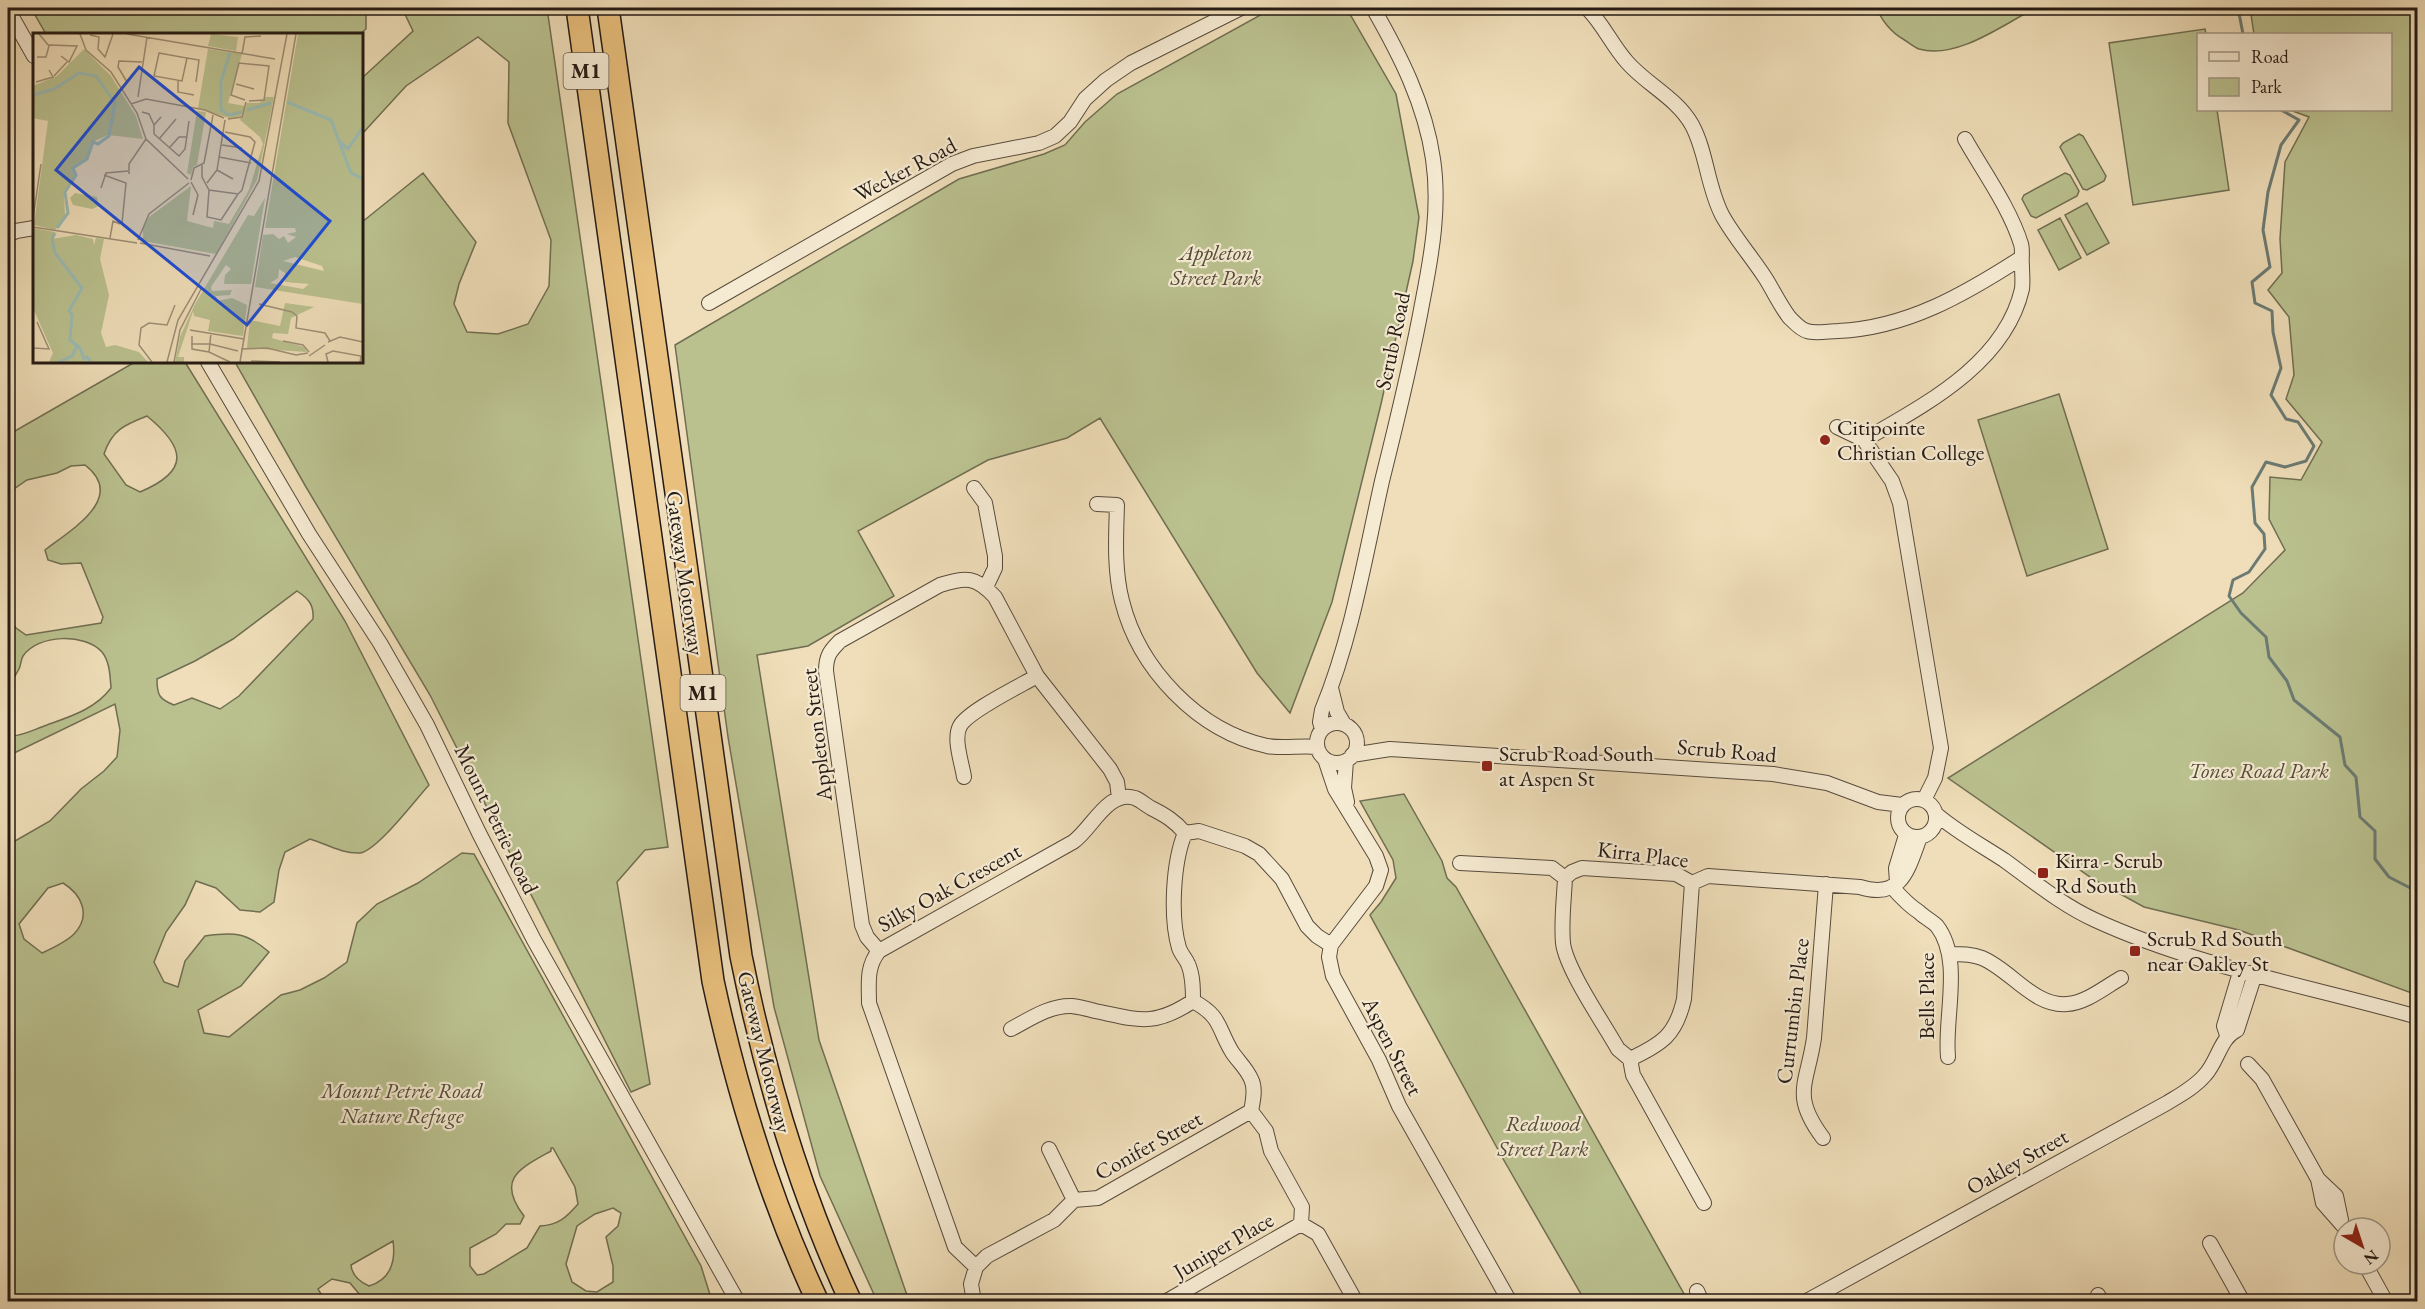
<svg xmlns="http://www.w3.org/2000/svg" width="2425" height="1309" viewBox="0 0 2425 1309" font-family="'EB Garamond',serif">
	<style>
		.green { fill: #bac18f; stroke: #706e52; stroke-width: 1.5; fill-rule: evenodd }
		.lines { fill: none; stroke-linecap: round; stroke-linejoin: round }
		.stream { stroke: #6b7b74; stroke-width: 3 }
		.minor-casing { stroke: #584b3d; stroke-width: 16 }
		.highway-casing { stroke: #251a14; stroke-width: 24 }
		.minor { stroke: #f5ead2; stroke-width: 14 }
		.highway { stroke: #e8bf7c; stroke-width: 21 }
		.poi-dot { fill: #8f2418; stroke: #f5ead2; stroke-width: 2 }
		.labels { text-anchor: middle; stroke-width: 4.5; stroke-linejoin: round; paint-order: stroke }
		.shield { fill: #f5ead2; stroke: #63584d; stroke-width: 1.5 }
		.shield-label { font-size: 21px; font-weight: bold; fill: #251a14 }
		.street-label { font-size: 22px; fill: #251a14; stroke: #f5ead2 }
		.park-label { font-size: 22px; font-style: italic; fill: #524c39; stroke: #f5ead2 }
		.poi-label { font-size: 22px; fill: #251a14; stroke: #f5ead2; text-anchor: start }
		.inset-river { fill: none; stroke: #9abbb4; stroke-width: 3 }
		.inset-road { fill: none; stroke: #9e9077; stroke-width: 1.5 }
		.view { fill: #1d4ed8; fill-opacity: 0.15; stroke: #1d4ed8; stroke-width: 3 }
		.inset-edge { fill: none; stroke: #251a14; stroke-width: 3 }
	</style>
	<rect width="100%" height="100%" fill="#efdeb9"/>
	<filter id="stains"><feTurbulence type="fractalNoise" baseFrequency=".00333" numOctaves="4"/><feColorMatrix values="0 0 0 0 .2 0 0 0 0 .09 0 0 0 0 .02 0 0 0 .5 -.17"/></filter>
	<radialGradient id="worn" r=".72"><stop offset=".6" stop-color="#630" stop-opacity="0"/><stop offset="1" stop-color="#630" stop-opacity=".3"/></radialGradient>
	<path class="green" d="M31,8H366V29L360,34H46Z
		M402,8H547L668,847L645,850L617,882L650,1084L631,1092L430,695L306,487L235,362H362V222L423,173L476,242L459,284L454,304L467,332L498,334L528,324L549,286L551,240L508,123L509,62L478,37L406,86L362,134V78L413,31Z
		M1273,8H1343L1351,16L1396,94L1419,217L1413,261L1381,404L1332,602L1290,713L1257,673L1100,418L1067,438L988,460L858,531L894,596L808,646L757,655L819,1040L909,1301H877L820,1176L774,1007L728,737L675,345L959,179L1044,154L1065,145L1085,122L1117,94Z
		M1877,8H2035C2003,25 1956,60 1919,49C1914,47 1908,42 1903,39C1892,33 1881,20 1877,8Z
		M2250,8H2417V995L2239,930L2144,907L2093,879L1948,778L2243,593L2285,550L2269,519L2270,477L2301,480L2322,442L2286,399L2294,375L2289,317L2268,290L2282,273L2280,239L2285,162L2309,117L2290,110H2390V34H2254Z
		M2205,29L2206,34H2198V110H2217L2229,190L2133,205L2109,43Z
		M2079,134L2083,136L2106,176L2104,181L2087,190L2083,189L2060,147L2063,143Z
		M2065,173L2070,175L2079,191L2077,196L2036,218L2031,216L2022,199L2024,195Z
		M2087,203L2109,243L2087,255L2065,215Z
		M2060,218L2081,258L2059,270L2038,230Z
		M135,362H185L345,621L429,785C416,799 377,851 360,853C343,854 326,844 310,839L285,852L279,870L274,902L260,912L240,910L216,888L196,881L185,905L166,932L154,962L164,982L178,987L185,961L205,936C234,932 246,932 269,952L241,986L198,1010L204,1033L229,1037L281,995L300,990L324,978L347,962L357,923L377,904L418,883L462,853L474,854L701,1266L712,1301H365L350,1283L332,1279L318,1289L325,1301H8V845L50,821L81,789L104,771L117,757L120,730L115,704L8,756V725L12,736C25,735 35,729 47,725C72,716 95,709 111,688C110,676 110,662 102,652C85,633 38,634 23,656C21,659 21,665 19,669C15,676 11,682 8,689V616L16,628L26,635L101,623L103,617L81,563L61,564L48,560L45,550C69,531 128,498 85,465L71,466L57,473L27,480L8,493V435ZM147,416C186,448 190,471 140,492L126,485L104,454C112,430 124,425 147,416ZM297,591C309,599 314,605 313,619L239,696L220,709L192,698L174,705C159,699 157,695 157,679L195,661L233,639ZM63,883C81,894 92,915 74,934C66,942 53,948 42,953L24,939L19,924L48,888ZM551,1148H553L575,1187L578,1204C566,1218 558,1225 540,1226L527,1248L484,1274L477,1275L470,1266V1248L496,1234L506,1224H520L524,1216C496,1179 519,1169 551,1151ZM613,1208L621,1213L618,1226L606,1237L613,1266V1282L597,1292L586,1291L572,1282L566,1264L577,1226L595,1214ZM393,1241C396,1262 390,1280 369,1286C360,1282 352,1275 351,1265Z
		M2059,394L2108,549L2027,576L1978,420Z
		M1404,794L1442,861L1447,878L1456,887L1688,1301H1585L1502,1157L1370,915L1381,902L1396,878L1393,860L1360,801Z"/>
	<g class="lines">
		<path class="stream" d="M2238,8L2243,34
			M2281,110L2299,120L2281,145L2268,192L2263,230L2270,267L2252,282L2255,303L2272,311L2273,332L2281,368L2271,395L2286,419L2298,422L2314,446L2306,461L2285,467L2266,462L2252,487L2255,523L2264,534L2265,549L2249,572L2233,580L2229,596L2241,613L2266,637L2269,657L2287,681L2294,700L2340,737L2345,765L2356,777L2360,817L2375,831V859L2389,877L2418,892"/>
		<g class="minor-casing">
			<path id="minor" d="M1587,8C1603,24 1612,45 1627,62C1647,85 1677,98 1692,125C1707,153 1707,186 1722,215C1734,237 1752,257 1766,279C1774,292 1780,305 1789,317C1793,321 1801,330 1807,331C1815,334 1829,331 1838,331C1907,328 1965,294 2021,258
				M8,10L34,56
				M8,235L16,231L34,228
				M709,303L952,164L973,156L1039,143L1055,136L1070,122L1085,99L1106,80L1131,63L1241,8
				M208,362L309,534L380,643L427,725L479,833L534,940L738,1302
				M1837,427L1864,440L1892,481L1900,503L1941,748L1935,778L1924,800
				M1864,440C1924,405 2005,364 2022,289C2023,282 2022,273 2022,266C2021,259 2023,250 2021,244C2010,208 1983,171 1965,139
				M974,488L985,503L995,556V568L986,587
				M1097,504L1117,505C1116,537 1114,570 1122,601C1139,669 1198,731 1267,746C1284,749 1301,745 1317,747
				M1331,688L1337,712L1344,724
				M1317 743a20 20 0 1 1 40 0a20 20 0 1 1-40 0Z
				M1322,729L1320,722L1322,710C1352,637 1365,557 1382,481C1397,421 1412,360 1423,299C1432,253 1440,206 1433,159C1425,104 1400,55 1373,8
				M1352,755L1390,749L1773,774L1827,783L1878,802L1902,805
				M1325,759L1335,789L1376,856L1381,870L1376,886L1331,945L1329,957L1333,976L1379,1060L1399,1106L1510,1302
				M1346,761L1344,788L1347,802
				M964,777C962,763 953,739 960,726C968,711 1020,686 1037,676
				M1898 818a19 19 0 1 1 38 0a19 19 0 1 1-38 0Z
				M1936,814C1957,832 1981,845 2004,860C2033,881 2062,905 2095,920C2197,967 2310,986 2418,1017
				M1185,833C1173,862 1170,917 1179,948C1181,954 1186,959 1188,964C1193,975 1193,989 1193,1001C1222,1017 1217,1027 1232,1052C1238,1061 1247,1069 1251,1079C1256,1088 1253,1101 1251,1111L1266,1131L1271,1151L1302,1207L1301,1224L1318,1234L1356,1302
				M1460,863L1552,868L1565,878
				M1897,882L1896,868L1906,835
				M1892,887C1900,896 1908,905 1919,912C1924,917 1932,921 1937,926C1963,960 1944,1017 1948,1057
				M879,951L867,937L862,925L826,671C826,656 830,651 840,641L940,585C966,577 976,576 995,597L1037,676L1110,769L1117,782L1119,798
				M1950,954C1961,954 1972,954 1982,958C2011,970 2034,1007 2067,1004C2086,1003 2105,987 2121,978
				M1011,1029C1030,1019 1050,1005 1072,1006C1080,1007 1088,1009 1095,1011C1139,1020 1154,1027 1193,1001
				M2227,1035L2224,1026L2241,969
				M1630,1059C1662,1044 1676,1035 1684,999L1692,883
				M2248,1064L2262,1079L2318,1179L2323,1203L2345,1228
				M1823,1138C1791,1095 1807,1085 1814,1038L1826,884
				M1049,1149L1074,1200
				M2318,1179L2336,1196L2341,1220
				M1704,1203L1633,1075L1630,1059L1618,1049C1604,1024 1566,969 1563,943C1561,922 1564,900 1565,878L1572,872L1582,868L1676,874L1692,883L1708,876L1860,887C1902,900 1908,869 1920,837
				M2210,1243L2243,1302
				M2365,1264L2386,1302
				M976,1267L987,1256L1054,1220L1074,1200L1098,1198L1251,1111
				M1697,1291L1702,1302
				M2098,1295L2102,1302
				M974,1302L971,1284L976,1267L955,1247L869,1003C869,984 866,967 879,951L1073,842C1091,830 1108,789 1135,798C1140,800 1146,805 1151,808C1165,815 1175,821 1185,833L1199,831L1245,846L1259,854L1282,879L1307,926L1317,936L1331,945
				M1165,1302L1301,1224
				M1805,1302L2167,1103C2180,1095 2195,1087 2205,1075C2218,1061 2220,1038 2237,1030L2255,974"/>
		</g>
		<g class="highway-casing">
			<path id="highway" d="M577,8L713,981C737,1092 769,1198 818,1302
				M608,8L741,956C765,1075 799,1191 851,1302"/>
		</g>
		<use href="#minor" class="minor"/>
		<use href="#highway" class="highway"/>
	</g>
	<g class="poi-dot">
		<circle cx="1825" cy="440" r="6"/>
		<rect x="1481" y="760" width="12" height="12" rx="3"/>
		<rect x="2037" y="867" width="12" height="12" rx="3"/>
		<rect x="2129" y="945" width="12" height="12" rx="3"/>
	</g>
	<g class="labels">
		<g class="shield">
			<rect x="563.5" y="53" width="45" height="36" rx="4.5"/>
			<rect x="680.5" y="675" width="45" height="36" rx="4.5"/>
		</g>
		<g class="shield-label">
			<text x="586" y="78">M1</text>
			<text x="703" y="700">M1</text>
		</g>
		<g class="street-label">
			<text transform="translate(905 169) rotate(-28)" y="8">Wecker Road</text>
			<text transform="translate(1392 341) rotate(-78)" y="8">Scrub Road</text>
			<text transform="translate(686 573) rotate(82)" y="8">Gateway Motorway</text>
			<text transform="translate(816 735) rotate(-97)" y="8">Appleton Street</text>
			<text transform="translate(1727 750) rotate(5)" y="8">Scrub Road</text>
			<text transform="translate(497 819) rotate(64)" y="8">Mount Petrie Road</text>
			<text transform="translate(1643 854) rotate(7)" y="8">Kirra Place</text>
			<text transform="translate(949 887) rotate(-29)" y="8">Silky Oak Crescent</text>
			<text transform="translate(1926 996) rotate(-90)" y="8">Bells Place</text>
			<text transform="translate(1792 1011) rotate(-83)" y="8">Currumbin Place</text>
			<text transform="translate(1393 1046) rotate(63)" y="8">Aspen Street</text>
			<text transform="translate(765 1052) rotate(76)" y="8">Gateway Motorway</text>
			<text transform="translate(1148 1145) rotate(-29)" y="8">Conifer Street</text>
			<text transform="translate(2017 1161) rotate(-29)" y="8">Oakley Street</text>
			<text transform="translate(1223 1245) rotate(-30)" y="8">Juniper Place</text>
		</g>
		<g class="park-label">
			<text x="1216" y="260">Appleton<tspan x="1216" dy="25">Street Park</tspan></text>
			<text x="2259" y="778">Tones Road Park</text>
			<text x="402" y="1098">Mount Petrie Road<tspan x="402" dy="25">Nature Refuge</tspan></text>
			<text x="1543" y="1131">Redwood<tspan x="1543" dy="25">Street Park</tspan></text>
		</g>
		<g class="poi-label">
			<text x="1837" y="435">Citipointe<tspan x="1837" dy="25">Christian College</tspan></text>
			<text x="1499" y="761">Scrub Road South<tspan x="1499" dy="25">at Aspen St</tspan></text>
			<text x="2055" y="868">Kirra - Scrub<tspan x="2055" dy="25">Rd South</tspan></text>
			<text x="2147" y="946">Scrub Rd South<tspan x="2147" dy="25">near Oakley St</tspan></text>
		</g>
	</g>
	<g transform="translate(33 33)">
		<rect width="330" height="330" fill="#efdeb9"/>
		<path d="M178,1L205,4L203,18L175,13ZM265,1H330V271L222,254L230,202L240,201L246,206L251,203L255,210L263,204L254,201L263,199L262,195H232ZM262,224L289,233L291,238L250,228ZM246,236L252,240V249L276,251L270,256L237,250L245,245ZM51,16L78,43L103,83L110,106L75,102L59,109L54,124L40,135L42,141L31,160L32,183L22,197L14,195L1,192L15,88L0,85V53L24,43ZM175,16L209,21L195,70L212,73L208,83L196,85L165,75ZM233,64H241L224,147L183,221L110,208V195L116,184L158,153L154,188L180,195L181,188L196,191L216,157L230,111L227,104L207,87L214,70H226ZM164,78L173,79L164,132L160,134L158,142L154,140ZM42,160L64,164L66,173L59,176L40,172L37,165ZM232,165L218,251H191L192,242L198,236L193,232L178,254L179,258L199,257L197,262L183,263L184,268L199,265L214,272L210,303L175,298L177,287L161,283L160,278L145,324H151V329H142L147,304L162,271L215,182L221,183ZM0,195L22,199L19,206L43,202L60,206L61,212L63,205L71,206L67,226L76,262L68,300L73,314L82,312L106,319L115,329H16L20,320L0,275ZM252,270L281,274L258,285L255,301L240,300L239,305L271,314L274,319L214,315L217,287L247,293Z" fill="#bac18f" fill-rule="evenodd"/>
		<path class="inset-river" d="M197,20L188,48V77L196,82L209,79M0,62L21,56L46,40L63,43L82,70L76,103L65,111L60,109L54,126L40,135L43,142L32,159L35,180L24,195M254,69L298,87L318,140L330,146M214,77L238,70M307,109L315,116L330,94M22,200L19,206L22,220L49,255L36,278L39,282L37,307L47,315L51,326L54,324L58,329M26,329L39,323L44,313"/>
		<path class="inset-road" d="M47,1L53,17L78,39L104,80L113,106L155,146M94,1L242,26M57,2L66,4L65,16L72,24L80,1M16,12L44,13L36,29L28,23M126,20L154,25L149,48L121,43ZM209,21L212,4L228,3M4,24H13L16,13L6,1M154,25L166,27L163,49M21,43L34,29M145,48V59L161,62M3,49L20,44L16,37M94,49L85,34L86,28L109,29M203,51L221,56M105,64L114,4M212,67L198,62L206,30L236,33L231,67L216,68M98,71L113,66L172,77L191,85M109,79L116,81L121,92M195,86L209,84L213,69M121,101L146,123L152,116L156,88M121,101V92L128,84M126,106L143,86M189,112L209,115M137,114L146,104H153M186,124L218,130M169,132V144L176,157L205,161L209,157L222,109L217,104L192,99M184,137L200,146M96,141V131L113,106M71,142L93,150L89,190M158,147L161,135L171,130L180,82M158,149L165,162L160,182M174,150L184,137L192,87M68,155L73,140L95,138M176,157L174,184L188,187L205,161M0,185L8,131M0,194L104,210M77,205L80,188L87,191M105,207L116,181L156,150M107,210L177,223M226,271L259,279L264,283L263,295L292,300L297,308M157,297L211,306M159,303V316L176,319L197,329M250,308L270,312L276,319M295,309L307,304L330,309M158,311H177L205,318M0,315L16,316L4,289M208,316L234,315L263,322L275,320M176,319L178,300M276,323L292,312M218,328L247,329M119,329L106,312L108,295L116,290L134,292L142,272M134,329L145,287L226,148L254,1M141,329L147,297L168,256M207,329L263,1M295,329L293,321L300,318L328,323L327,329"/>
		<path class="view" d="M106,34L297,188L214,292L23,137Z"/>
		<rect width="330" height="330" class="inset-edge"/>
	</g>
	<rect width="2425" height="1309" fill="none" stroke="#efdeb9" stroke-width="30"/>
	<rect x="9" y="9" width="2407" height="1291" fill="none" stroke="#251a14" stroke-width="3"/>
	<rect x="15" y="15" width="2395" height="1279" fill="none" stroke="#251a14" stroke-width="1.5"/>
	<rect x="2197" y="33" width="195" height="78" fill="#f5ead2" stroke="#a29786" stroke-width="1.5"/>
	<rect x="2209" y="52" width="30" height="9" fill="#f5ead2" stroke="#a29786" stroke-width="1.5"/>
	<text x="2251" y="63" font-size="18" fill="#251a14">Road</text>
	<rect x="2209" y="78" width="30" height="18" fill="#bac18f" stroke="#a29786" stroke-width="1.5"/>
	<text x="2251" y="93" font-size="18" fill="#251a14">Park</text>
	<g transform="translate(2362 1246) rotate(141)"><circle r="28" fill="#f5ead2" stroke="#a29786" stroke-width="1.5"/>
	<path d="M0-4.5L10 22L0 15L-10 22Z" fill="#8f2418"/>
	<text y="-9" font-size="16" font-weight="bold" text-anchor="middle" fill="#251a14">N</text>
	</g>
	<rect width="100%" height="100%" filter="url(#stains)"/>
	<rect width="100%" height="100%" fill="url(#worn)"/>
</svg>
